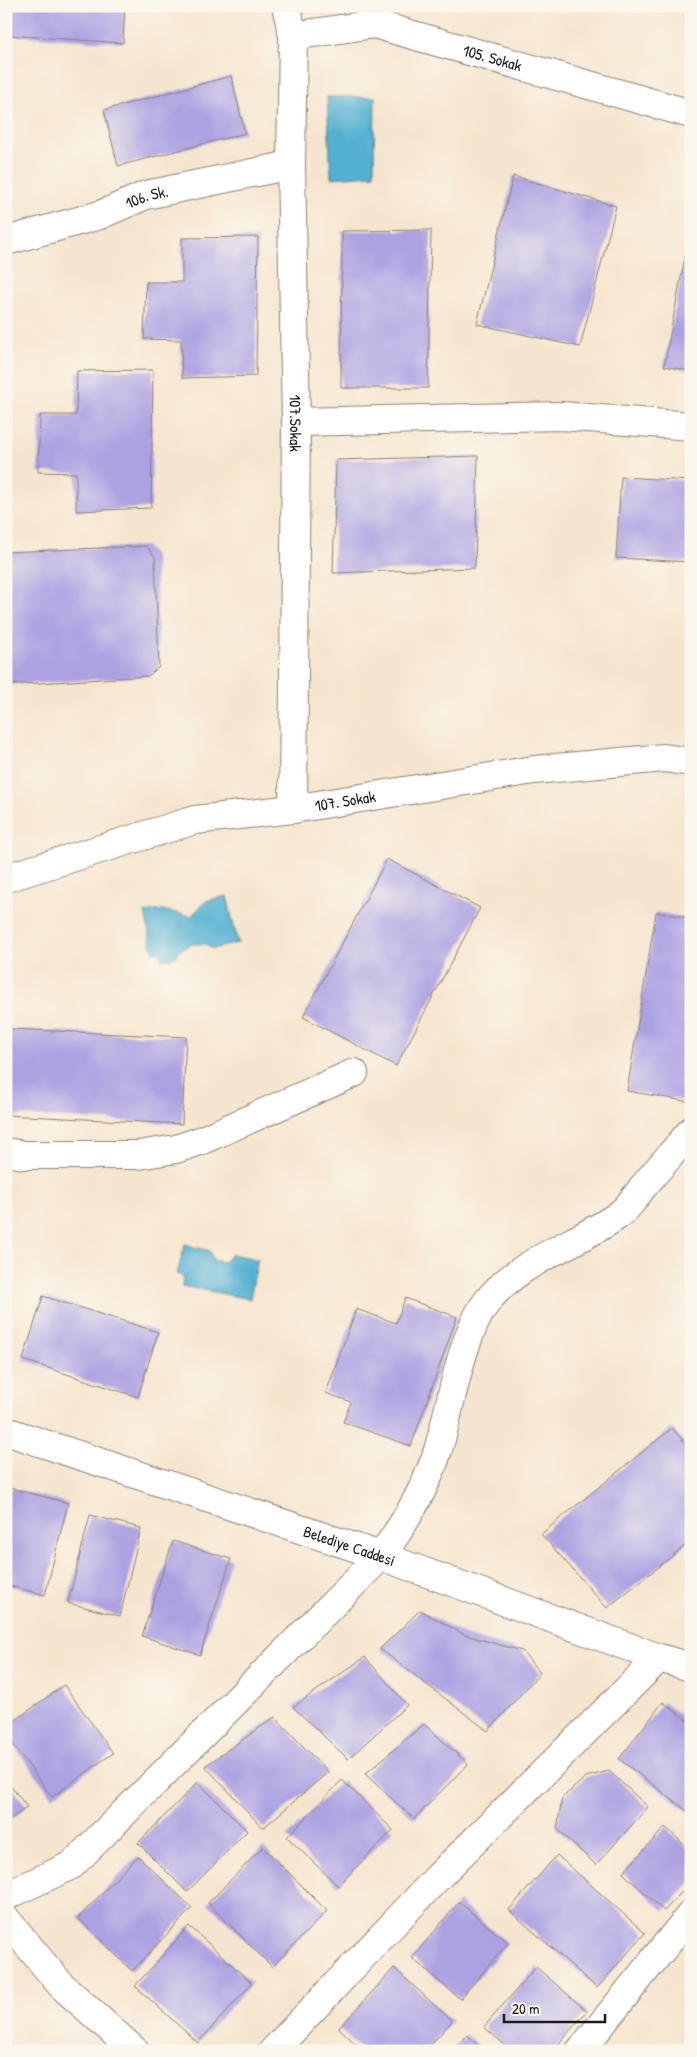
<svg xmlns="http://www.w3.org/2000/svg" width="697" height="2057" viewBox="0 0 697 2057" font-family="'Patrick Hand',sans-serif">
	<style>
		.water { fill: #53b0d1; stroke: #386676 }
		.building { fill: #aca2e2 }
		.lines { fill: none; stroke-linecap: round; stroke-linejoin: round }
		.minor-casing { stroke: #898075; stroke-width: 30 }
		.minor { stroke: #fff; stroke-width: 28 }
		.labels { text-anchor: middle; stroke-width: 4.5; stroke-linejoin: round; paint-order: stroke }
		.street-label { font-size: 16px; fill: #1c1c1c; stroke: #fbf7ec }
	</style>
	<rect width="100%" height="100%" fill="#fbf7ec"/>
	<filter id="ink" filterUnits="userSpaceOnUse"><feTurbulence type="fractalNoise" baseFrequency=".02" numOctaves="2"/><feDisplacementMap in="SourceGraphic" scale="10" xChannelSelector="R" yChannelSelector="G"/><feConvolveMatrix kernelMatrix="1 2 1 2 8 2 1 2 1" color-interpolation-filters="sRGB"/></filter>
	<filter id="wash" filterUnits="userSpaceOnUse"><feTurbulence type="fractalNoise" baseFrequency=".0096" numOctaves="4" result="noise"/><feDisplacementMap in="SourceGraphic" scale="20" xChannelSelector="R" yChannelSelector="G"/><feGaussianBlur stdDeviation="1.12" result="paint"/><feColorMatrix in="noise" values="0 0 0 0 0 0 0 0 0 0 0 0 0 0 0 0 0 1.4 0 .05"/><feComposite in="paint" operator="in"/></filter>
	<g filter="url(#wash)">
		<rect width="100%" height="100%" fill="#f6e5ce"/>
		<path class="water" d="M327,97H375L374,175L331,178Z
			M227,896L238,943L212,949L206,944H193L179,950L177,956L161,960L162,953L157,951L153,953L145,913L162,910L191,916L206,901Z
			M185,1244L210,1251L213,1260L224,1262L231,1254L258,1259L250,1299L182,1286L183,1276L177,1274Z"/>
		<g id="blocks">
			<path class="building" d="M6,6H125L123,43L7,35L8,17H6Z
				M231,76L245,133L118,166L104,110Z
				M513,176L616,206L580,347L477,324Z
				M431,230L428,388H341L342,231Z
				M690,231L691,232V371L664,366Z
				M258,237L256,376L182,378L181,340L144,339L146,282H182V238Z
				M153,370L151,508L76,511V473L38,472L40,415H76L77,371Z
				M478,456L475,568L333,573L336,460Z
				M621,477L691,481V562L616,558Z
				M146,546L155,557L159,667L148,676L8,685L6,552Z
				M387,859L480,908L396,1066L303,1017Z
				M656,912L691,918V1102L627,1091Z
				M10,1029L186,1037L182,1124L6,1115Z
				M43,1296L158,1332L138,1397L23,1360Z
				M405,1298L457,1317L411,1446L343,1422L351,1402L326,1393L356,1309L396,1323Z
				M672,1428L691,1450V1541L607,1608L541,1534Z
				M11,1488L68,1503L45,1595L6,1585V1507Z
				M90,1515L141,1528L120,1616L68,1603Z
				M173,1541L231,1559L200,1655L142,1636Z
				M420,1610L465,1635L522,1651L540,1673L488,1731L380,1649Z
				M365,1657L407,1705L348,1759L293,1707Z
				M64,1685L113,1753L52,1797L6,1735V1727Z
				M663,1702L691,1723V1814L619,1759Z
				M275,1717L328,1772L263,1828L205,1766Z
				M424,1724L468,1764L414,1819L365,1774Z
				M609,1771L648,1807L596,1865L557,1829L562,1798L586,1777Z
				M6,1780L27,1807L6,1823Z
				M342,1780L393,1830L338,1886L287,1837Z
				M198,1782L247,1831L187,1892L138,1843Z
				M665,1827L691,1851V1882L664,1911L623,1873Z
				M263,1847L327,1911L272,1967L208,1903Z
				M557,1855L645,1933L597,1988L509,1910Z
				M138,1856L192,1908L132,1971L78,1918Z
				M459,1902L508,1943L460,1999L412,1958Z
				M189,1926L252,1983L198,2043L135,1986Z
				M536,1967L587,2011L552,2051H512L484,2027Z
				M394,1968L452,2021L425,2051H363L339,2028Z
				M467,2035L484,2051H452Z"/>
		</g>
	</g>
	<g filter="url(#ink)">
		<use href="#blocks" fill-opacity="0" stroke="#898075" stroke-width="1"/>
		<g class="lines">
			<g class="minor-casing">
				<g id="minor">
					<path id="s1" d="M286,6L293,36L291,165L296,422L293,809"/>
					<path id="s2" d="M293,36L374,24L691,114"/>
					<path id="s3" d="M6,241L100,215L146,195L291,165"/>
					<path d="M296,422L562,416L691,426"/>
					<path id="s4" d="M6,878L195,820L293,809L534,770L664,758L691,762"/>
					<path d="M6,1152L24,1155H139L176,1149L200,1141L354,1073"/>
					<path id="s5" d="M6,1431L381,1556L659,1658L691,1667"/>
					<path d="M6,1896L72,1865L381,1556C405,1523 426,1489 438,1450C451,1407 460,1339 486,1303C518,1260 577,1245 620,1214C628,1208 635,1197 642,1188C658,1169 675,1150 691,1131"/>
					<path d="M6,1919L61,1985L135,2051"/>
					<path d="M273,2051L438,1877L659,1658"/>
					<path d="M580,2051L691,1914"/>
				</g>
			</g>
			<use href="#minor" class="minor"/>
		</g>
	</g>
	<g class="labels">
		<g class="street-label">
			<text dy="6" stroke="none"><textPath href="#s2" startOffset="205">105. Sokak</textPath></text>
			<text dy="6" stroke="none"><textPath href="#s3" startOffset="148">106. Sk.</textPath></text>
			<text dy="6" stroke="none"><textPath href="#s1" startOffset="418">107.Sokak</textPath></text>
			<text dy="6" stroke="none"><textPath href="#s4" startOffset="349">107. Sokak</textPath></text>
			<text dy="6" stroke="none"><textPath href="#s5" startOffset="362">Belediye Caddesi</textPath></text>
		</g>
	</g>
	<rect width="697" height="2057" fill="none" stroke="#fbf7ec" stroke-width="25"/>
	<path d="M504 2014v8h101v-8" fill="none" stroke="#1c1c1c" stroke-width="2.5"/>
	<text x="512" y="2014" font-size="15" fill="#1c1c1c" stroke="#fbf7ec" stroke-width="4" paint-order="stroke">20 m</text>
</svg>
